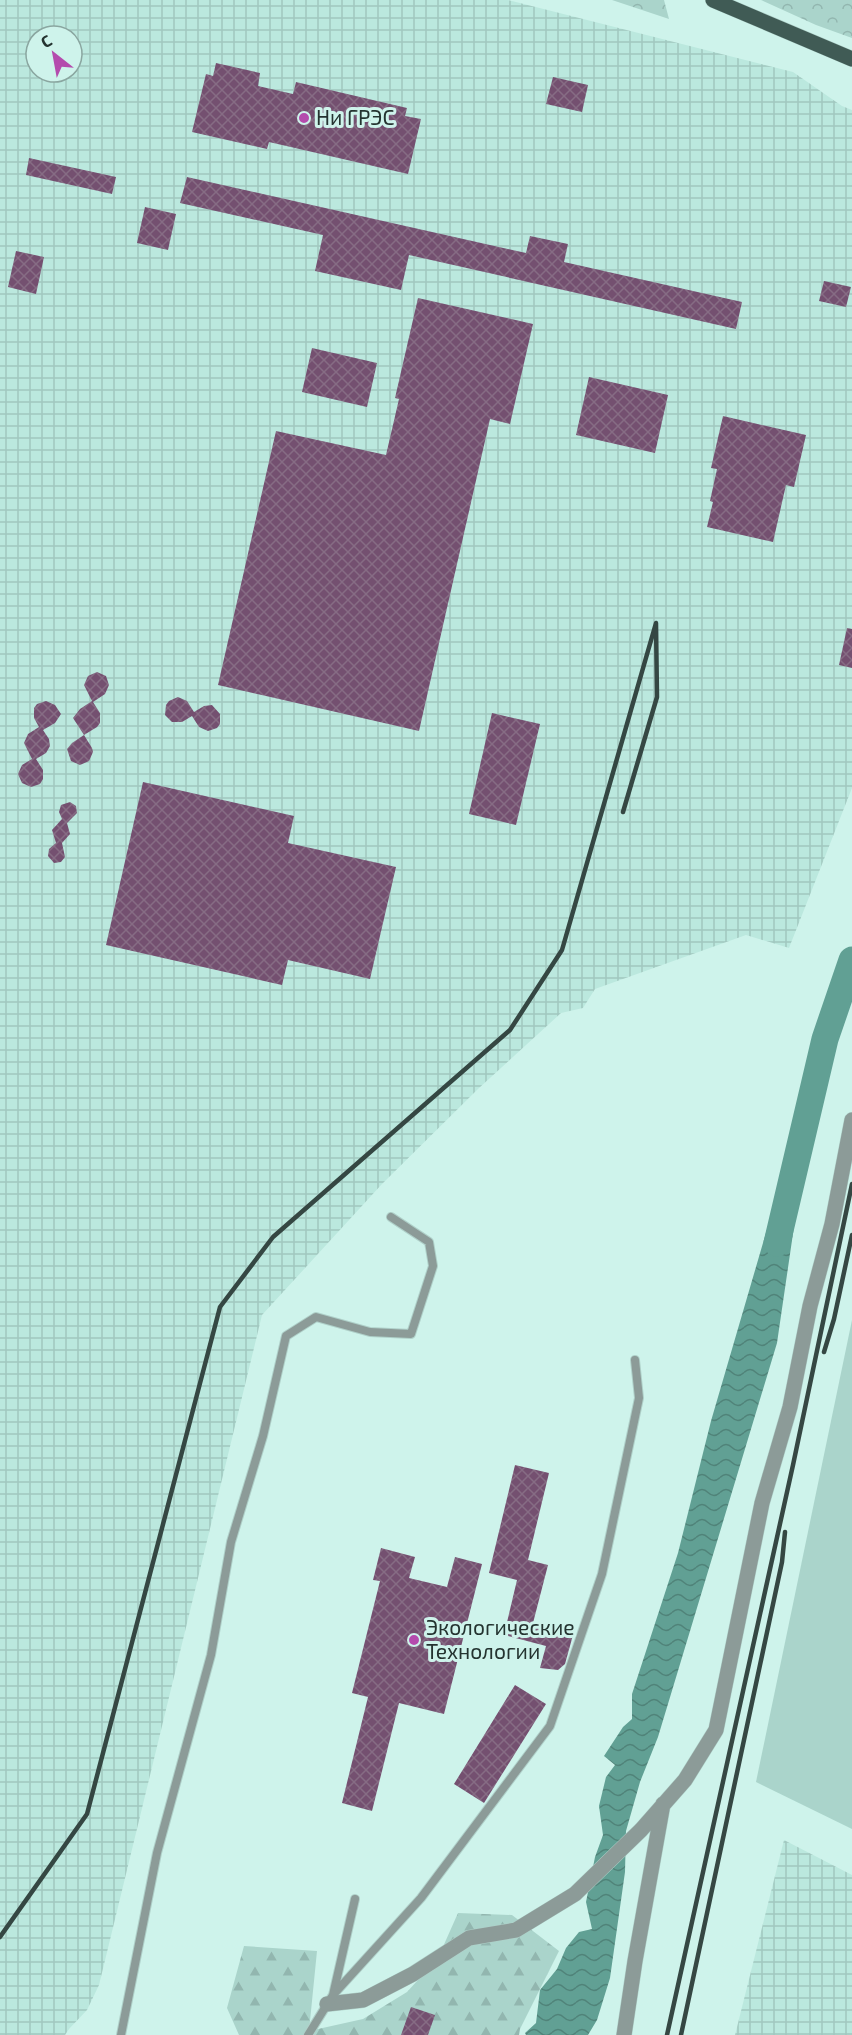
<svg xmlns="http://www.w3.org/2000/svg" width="852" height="2035" viewBox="0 0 852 2035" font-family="'Exo 2',sans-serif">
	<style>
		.industrial { fill: url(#industrial-grid); fill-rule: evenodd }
		.green { fill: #aad4cb }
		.forest { fill: url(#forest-firs) }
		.park { fill: url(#park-crowns) }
		.water { fill: url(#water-waves) }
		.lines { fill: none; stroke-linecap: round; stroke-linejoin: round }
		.river { stroke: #61a094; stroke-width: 27 }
		.building { fill: url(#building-cross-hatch) }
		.service-casing { stroke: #afd0c9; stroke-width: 10 }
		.minor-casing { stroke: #afd0c9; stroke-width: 16 }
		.primary-casing { stroke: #afd0c9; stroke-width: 16 }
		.service { stroke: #8c9b98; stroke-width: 8 }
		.minor { stroke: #8c9b98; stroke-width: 15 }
		.primary { stroke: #405b55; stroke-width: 15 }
		.rail { stroke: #354743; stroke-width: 4.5 }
		.poi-dot { fill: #b44bad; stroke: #cef3eb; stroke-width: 2 }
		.labels { text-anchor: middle; stroke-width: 6; stroke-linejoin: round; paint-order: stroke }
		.poi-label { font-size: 21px; fill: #243330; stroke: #cef3eb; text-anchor: start }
	</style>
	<defs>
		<pattern id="industrial-grid" width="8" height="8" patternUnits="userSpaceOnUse" patternTransform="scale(1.5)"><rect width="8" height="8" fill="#bbe8de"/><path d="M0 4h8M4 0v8" fill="none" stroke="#a1c7bf"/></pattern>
		<pattern id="forest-firs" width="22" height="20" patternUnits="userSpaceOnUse" patternTransform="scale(1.5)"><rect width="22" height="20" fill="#aad4cb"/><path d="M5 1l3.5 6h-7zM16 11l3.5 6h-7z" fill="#92b6af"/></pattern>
		<pattern id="park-crowns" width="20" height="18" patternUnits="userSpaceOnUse" patternTransform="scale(1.5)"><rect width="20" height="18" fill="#aad4cb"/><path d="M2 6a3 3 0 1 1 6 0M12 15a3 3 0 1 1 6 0" fill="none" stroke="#92b6af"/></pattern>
		<pattern id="water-waves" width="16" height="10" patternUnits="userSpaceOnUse" patternTransform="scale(1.5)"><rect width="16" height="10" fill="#61a094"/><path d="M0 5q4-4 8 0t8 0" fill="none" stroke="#508379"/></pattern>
		<pattern id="building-cross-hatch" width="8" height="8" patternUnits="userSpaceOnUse" patternTransform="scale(1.5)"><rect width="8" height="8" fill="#745070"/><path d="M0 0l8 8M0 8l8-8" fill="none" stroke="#866c84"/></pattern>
	</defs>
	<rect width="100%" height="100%" fill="#cef3eb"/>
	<path class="industrial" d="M0,0H508L793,72L842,106L852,110V788L789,948L746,935L595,989L583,1008L561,1013L479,1088L382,1184L262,1315L99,1985L87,2010L69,2029L65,2035H0ZM36,36H72V72H36Z
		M784,1840L852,1875V2035H735Z"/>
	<path class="green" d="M852,1320V1829L756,1782Z"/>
	<path class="forest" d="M458,1913L512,1915L559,1951L520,2029L519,2035H239L227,2008L244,1946L317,1951L309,2031L363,2019L407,1992L438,1958Z"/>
	<path class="park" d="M612,0H664L669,19Z
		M761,0H852V38L816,25Z"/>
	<path class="water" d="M778,1205L796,1213L777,1343L658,1737L640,1782L626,1831L625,1872L610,1978L597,2020L588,2035H526L525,2033L536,2023L540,1990L557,1969L566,1948L579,1932L592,1929L586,1902L595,1857L603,1835L599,1806L606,1777L615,1765L604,1756L623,1727L632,1719V1694L678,1553L711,1421L770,1219Z"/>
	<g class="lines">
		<path class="river" d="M777,1243L825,1039L852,960"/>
	</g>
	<path class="building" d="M216,63L260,73L258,86L293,94L296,82L407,108L405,116L421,119L408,174L269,142L267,149L192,132L206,74L213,76Z
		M553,77L588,85L582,112L546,104Z
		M29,158L116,177L112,194L26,175Z
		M187,177L526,253L530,236L568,244L564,262L742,302L736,329L409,255L401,290L315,271L323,235L180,203Z
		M145,207L176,214L168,250L137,243Z
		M16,251L44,257L36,294L8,287Z
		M824,281L851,287L846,307L819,301Z
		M418,298L533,324L510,424L490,419L419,731L218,685L276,431L386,455L399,399L395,398Z
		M312,348L377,363L367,407L302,392Z
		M589,377L668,395L655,453L576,435Z
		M723,416L806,435L794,487L786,485L773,542L707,527L713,502L710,501L717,469L711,468Z
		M847,628L852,629V668L839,665Z
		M97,672L106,676L109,685L105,694L93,702L100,713V723L97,727L84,735L73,718L80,709L92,701L84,685L88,676Z
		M178,697L187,701L194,712L204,706L212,705L220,714V724L217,728L208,731L199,727L192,716L182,722H172L165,715L166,705L169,701Z
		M46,701L55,705L61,714L55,723L43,730L49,739L50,746L46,753L36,759L43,770V779L40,784L31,787L22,783L18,774L22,765L32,759L24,743L28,734L39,727L34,718V708L37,704Z
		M492,713L540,724L516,825L469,814Z
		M84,735L92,748L93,752L89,761L80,765L71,761L67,749L72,743Z
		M143,782L294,816L288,843L396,867L370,979L288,960L282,985L106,945Z
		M70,802L76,806L77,813L67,823L70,834L62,843L65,857L61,862L54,863L48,856L49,849L56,843L52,830L62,819L59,812L61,805Z
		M515,1465L549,1473L528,1560L548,1565L533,1623L573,1635L565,1664L558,1670L540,1668L546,1646L504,1635L517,1580L489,1573Z
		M381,1548L415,1557L409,1578L447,1587L455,1557L482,1564L444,1714L399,1703L372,1811L342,1803L368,1697L352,1693L380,1581L373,1580Z
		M515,1685L546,1704L484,1803L454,1784Z
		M411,2007L435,2015L428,2035H401Z"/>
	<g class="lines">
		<g class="service-casing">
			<path id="service" d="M333,1995L421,1898L550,1726L602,1574L639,1398L635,1360
				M121,2035L157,1853L211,1655L231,1542L263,1436L286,1336L316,1317L370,1332L411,1334L433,1266L429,1242L391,1217
				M308,2035L333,1995L355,1899"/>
		</g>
		<g class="minor-casing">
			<path id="minor" d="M327,2004L363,2000L413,1974L469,1938L516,1930L575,1894L641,1830L685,1780L716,1730L762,1503L790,1407L810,1306L832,1224L852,1120
				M624,2035L635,1961L663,1804"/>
		</g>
		<g class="primary-casing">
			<path id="primary" d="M713,0L852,59"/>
		</g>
		<use href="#service" class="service"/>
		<use href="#minor" class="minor"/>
		<use href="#primary" class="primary"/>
		<path class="rail" d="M824,1352L834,1319L852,1235
			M0,1937L87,1814L220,1307L273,1237L510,1030L562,950L656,623L657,697L623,812
			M667,2035L793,1465L852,1184
			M681,2035L782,1562L785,1532"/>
	</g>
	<g class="poi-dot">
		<circle cx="304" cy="118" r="6"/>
		<circle cx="414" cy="1640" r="6"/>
	</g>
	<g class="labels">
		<g class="poi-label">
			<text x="316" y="125">Ни ГРЭС</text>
			<text x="426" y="1635">Экологические<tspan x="426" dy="24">Технологии</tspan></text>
		</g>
	</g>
	<g transform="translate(54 54) rotate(329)"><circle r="28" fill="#cef3eb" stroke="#8aa6a0" stroke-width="1.5"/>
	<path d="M0-4.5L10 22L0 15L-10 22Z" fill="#b44bad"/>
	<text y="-9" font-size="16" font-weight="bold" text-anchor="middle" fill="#243330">С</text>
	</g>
</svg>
